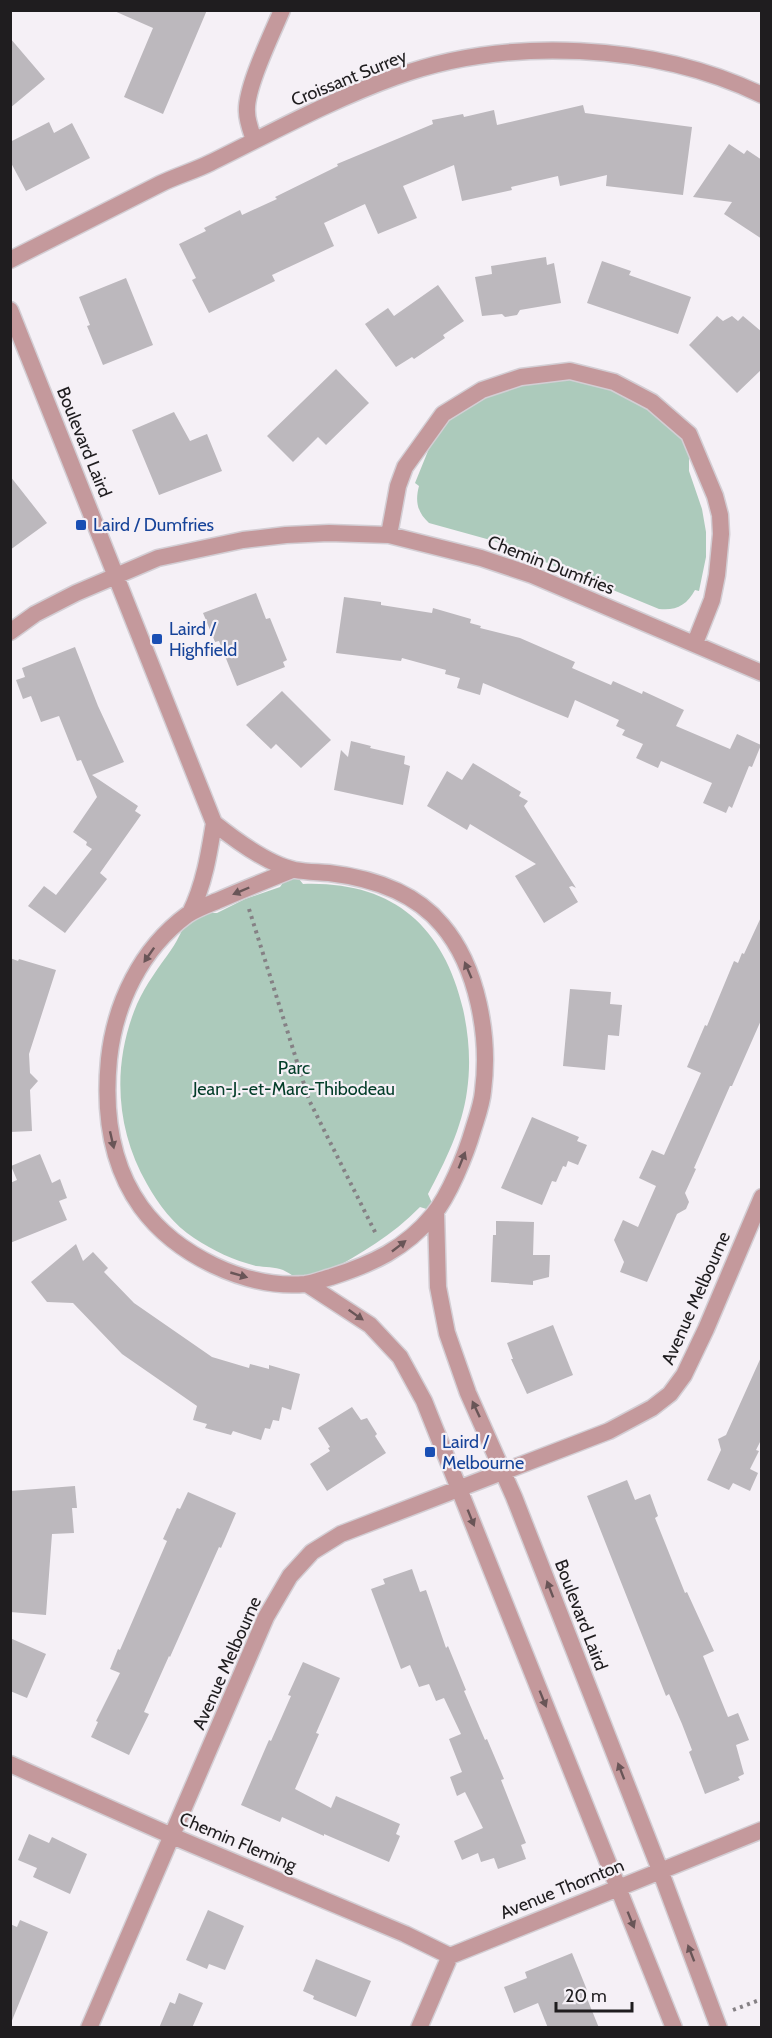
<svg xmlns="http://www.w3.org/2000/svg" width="772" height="2038" viewBox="0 0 772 2038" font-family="Cabin,sans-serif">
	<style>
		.green { fill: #accabb }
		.building { fill: #bcb8bd }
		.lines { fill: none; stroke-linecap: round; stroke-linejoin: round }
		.minor-casing { stroke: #d3ced4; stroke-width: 19 }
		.path { stroke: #858185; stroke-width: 4; stroke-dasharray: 3 4.5; stroke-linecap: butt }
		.minor { stroke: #c4999c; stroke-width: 16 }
		.oneway { fill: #695557 }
		.transit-dot { fill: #1a4fb4; stroke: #f5f0f6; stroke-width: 2 }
		.labels { text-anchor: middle; stroke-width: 4.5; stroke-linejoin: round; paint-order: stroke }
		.street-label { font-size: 18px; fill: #1f1d1f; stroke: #f5f0f6 }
		.transit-label { font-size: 18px; fill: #164399; stroke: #f5f0f6; text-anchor: start }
		.park-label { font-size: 18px; fill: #033d29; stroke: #f5f0f6 }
	</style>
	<rect width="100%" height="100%" fill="#f5f0f6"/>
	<path class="green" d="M570,371L614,382L689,434V471L702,509L706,532V557L699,591L695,590C687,605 676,611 659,609L494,541L429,523C417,512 415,501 419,486L415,483L443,414L482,390Z
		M292,870L303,884C391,881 443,924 463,1009C469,1036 471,1064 467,1091C462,1128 445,1162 428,1194L436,1212L420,1207C386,1242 348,1260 307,1284C299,1280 291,1274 283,1270C275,1267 265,1267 256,1266C233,1260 214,1251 194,1238C174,1225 158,1204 147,1184C115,1128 112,1063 137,1004C146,984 159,967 171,950C179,939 184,925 190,913H217L245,899L280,887Z"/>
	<path class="building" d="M112,10H207L163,114L124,97L153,28Z
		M10,38L45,79L10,108Z
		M583,105L585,113L692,127L683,195L606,186L607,175L560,186L558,176L511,187L512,190L462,201L454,165L403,186L417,218L378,234L365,204L324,223L334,246L272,275L275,281L209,313L192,280L196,278L179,244L206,231L204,228L240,210L242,215L277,199L275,197L338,166L337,164L433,124L432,120L463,114L464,117L494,110L497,125Z
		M49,122L54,133L72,123L90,158L26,191L10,161V142Z
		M729,144L744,154L747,150L762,160V239L724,214L732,202L693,197Z
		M546,257L547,265L554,263L561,303L520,310L517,315L505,317L502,314L482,316L475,277L492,274L491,266Z
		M602,261L631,271L629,275L691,297L678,334L587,303Z
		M126,278L153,345L103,365L87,326L90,325L79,297Z
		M438,285L464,321L443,335L445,338L414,359L412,357L396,367L365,324L388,308L394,316Z
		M717,316L723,321L732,316L738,321L743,316L762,332V369L737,393L689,345Z
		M336,369L369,403L326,445L318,437L293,462L267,436Z
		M174,412L190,441L207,434L222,471L159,495L132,430Z
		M10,476L47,523L10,550Z
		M256,593L266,619L270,618L287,660L283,662L285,667L237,686L219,641L215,642L203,613Z
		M344,597L381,602V605L432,613L433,608L471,619L470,623L481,626L480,628L520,638L575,662L572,668L611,685L613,681L642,694L643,691L684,710L676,726L730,749L737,734L761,745L752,767L749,766L732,808L729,806L726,813L703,803L712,783L661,761L658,768L636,758L643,744L622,735L625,730L616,726L619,720L575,700L568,718L483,683L480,695L457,688L460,678L445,674L446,670L402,658L401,661L336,653Z
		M75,647L98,706L124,762L92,775L138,806L135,811L141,815L100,873L107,879L65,933L28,906L44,886L56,895L92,849L86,845L87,842L73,832L97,797L81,760L77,761L59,716L41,722L31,696L23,699L16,680L25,677L22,668Z
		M282,691L331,740L301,768L276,744L271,749L246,725Z
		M351,741L371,746L370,748L405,756L404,764L410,766L403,805L334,790L341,750L348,757Z
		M473,763L521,792L519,796L528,801L524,806L576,888L572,886L569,887L578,902L544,923L515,876L536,864L470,824L467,830L427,806L447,771L462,780Z
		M762,915V1018L732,1086H730L694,1168L696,1169L685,1193L689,1202L686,1209L677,1214L647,1282L620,1272L624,1262L614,1240L623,1220L638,1227L656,1186L639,1178L652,1150L664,1155L701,1073L687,1067L705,1025L707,1026L734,961L738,963L742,953L744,954Z
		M10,958L18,961L19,959L56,970L29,1054L30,1073L38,1081L30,1090L32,1131L10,1132Z
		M570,989L611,992L610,1004L622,1005L619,1036L608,1035L605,1070L563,1066Z
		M532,1117L579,1137L577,1141L587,1145L578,1165L568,1161L566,1167L563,1166L556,1182L552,1181L542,1205L501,1188Z
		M40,1154L52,1183L60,1179L67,1198L59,1201L67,1220L10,1243V1183L17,1180L11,1166Z
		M496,1221L534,1222L533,1255H550L549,1277L533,1281V1285L491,1282L493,1235H496Z
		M76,1244L83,1261L93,1252L108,1268L104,1272L134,1303L212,1357L249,1368L250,1364L269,1369V1365L300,1374L291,1410L282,1407L279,1421L273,1420L270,1429L265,1428L261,1440L233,1431L231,1435L205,1428L207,1424L193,1420L197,1406L122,1354L73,1303L47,1302L31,1282Z
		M553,1325L573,1375L527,1394L511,1359H513L507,1343Z
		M762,1355V1438L756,1450L759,1451L750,1469L758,1473L750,1491L733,1483L729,1490L707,1480L721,1450L718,1439L726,1435Z
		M352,1407L361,1420L367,1418L377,1434L375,1436L386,1453L327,1491L310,1464L330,1451L328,1448L330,1447L318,1428Z
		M627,1480L635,1500L650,1494L658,1516L655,1518L685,1593L687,1592L714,1651L703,1656L728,1717L738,1713L749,1740L736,1745L744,1774L738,1777L740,1780L705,1794L689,1752L692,1750L682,1724L669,1694L666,1696L587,1496Z
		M75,1486L77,1508H72L74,1533L52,1534L46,1615L10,1612V1491Z
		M188,1492L236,1513L221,1548L219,1547L170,1657L169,1656L144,1712L149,1714L129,1755L91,1737L98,1722L96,1721L120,1673L110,1669L118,1649L120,1650L167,1541L163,1539L177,1508L180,1509Z
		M412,1569L420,1592L426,1590L446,1648L448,1646L466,1690L464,1691L485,1740L487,1739L504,1779L501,1780L526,1843L521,1845L526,1859L498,1869L494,1858L481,1862L478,1853L462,1860L454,1841L483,1828L465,1792L457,1796L450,1777L462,1772L449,1739L461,1734L444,1698L436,1701L429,1684L419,1687L410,1665L401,1669L371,1589L385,1584L383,1579Z
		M10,1638L46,1654L27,1698L10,1691Z
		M303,1662L340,1678L316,1733L319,1734L295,1789L331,1808L336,1796L400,1824L396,1834L400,1836L389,1862L324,1834V1836L282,1817L280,1822L241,1805L269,1740L271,1741L291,1696L288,1695Z
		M29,1834L49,1843L52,1837L87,1854L70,1894L33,1877L37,1868L18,1860Z
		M208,1910L244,1926L225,1970L209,1964L207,1969L186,1960Z
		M20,1920L48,1932L11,2023L10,1924L17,1927Z
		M572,1953L587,1990L584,1991L599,2028H548L538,2003L514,2013L504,1987L527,1978L525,1972Z
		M316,1959L371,1981L356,2017L313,1999L314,1996L303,1991Z
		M179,1993L203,2003L192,2028H159L170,2002L175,2004Z"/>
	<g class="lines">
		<g class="minor-casing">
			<path id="minor" d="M254,140C251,131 247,121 247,112C245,89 272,34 282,10
				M10,260C60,235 110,209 160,184C176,176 194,171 210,163C271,133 331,100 395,77C507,36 654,43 762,95
				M10,310L214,823C234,839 269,865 295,870C306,872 317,872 329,873C371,878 414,891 442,925C478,967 490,1037 483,1091C482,1104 477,1117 473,1130C466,1154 449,1196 433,1215C405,1249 372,1264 331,1277C323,1279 314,1283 305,1284C246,1289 176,1255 141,1207C110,1164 104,1110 109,1059C115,1003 141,949 187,915C196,909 207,905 217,901C242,890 267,880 292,870
				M389,535L398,486L405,467L443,414L482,390L521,377L570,371L614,382L652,402L689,434L715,496L720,515L721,534L717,575L712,600L695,643
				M10,632L35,614L76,593L158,558L243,540L286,535L329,533L389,535L481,558L532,575L762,673
				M190,913C204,885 209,854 214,823
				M436,1212L438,1287L447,1333L468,1393L514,1497L660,1870L719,2028
				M307,1284L370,1325L400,1357L424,1401L674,2028
				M10,1764L172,1836L405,1934L450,1956
				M89,2028L266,1617L290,1576L312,1552L341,1534L609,1431L652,1408L670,1394L684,1375L706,1329L762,1197
				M419,2028L450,1956L762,1830"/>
		</g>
		<path class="path" d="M249,909L309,1100L377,1236
			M733,2010L762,1999"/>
		<use href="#minor" class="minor"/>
	</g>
	<defs><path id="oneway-solid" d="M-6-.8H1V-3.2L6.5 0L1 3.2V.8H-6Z" transform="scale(1.5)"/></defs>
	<g class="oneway">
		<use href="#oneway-solid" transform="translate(241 891) rotate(157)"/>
		<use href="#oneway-solid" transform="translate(149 955) rotate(125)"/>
		<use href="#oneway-solid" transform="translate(468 970) rotate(-113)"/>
		<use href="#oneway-solid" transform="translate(112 1140) rotate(77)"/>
		<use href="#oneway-solid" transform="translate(462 1160) rotate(-68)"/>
		<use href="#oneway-solid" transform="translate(399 1246) rotate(-38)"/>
		<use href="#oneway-solid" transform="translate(239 1275) rotate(16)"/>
		<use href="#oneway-solid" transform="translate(356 1315) rotate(35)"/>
		<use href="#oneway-solid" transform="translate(476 1409) rotate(-115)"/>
		<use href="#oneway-solid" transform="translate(471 1518) rotate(68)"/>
		<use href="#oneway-solid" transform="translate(550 1589) rotate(-111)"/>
		<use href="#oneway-solid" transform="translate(543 1699) rotate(68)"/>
		<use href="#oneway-solid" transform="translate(621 1771) rotate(-111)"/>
		<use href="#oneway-solid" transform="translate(631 1920) rotate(68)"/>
		<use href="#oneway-solid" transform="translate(691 1953) rotate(-111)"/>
	</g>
	<g class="transit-dot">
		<rect x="75" y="519" width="12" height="12" rx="3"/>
		<rect x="151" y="633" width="12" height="12" rx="3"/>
		<rect x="424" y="1446" width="12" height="12" rx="3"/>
	</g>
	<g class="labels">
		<g class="street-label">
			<text transform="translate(349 78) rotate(-22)" y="6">Croissant Surrey</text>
			<text transform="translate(84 442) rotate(68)" y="6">Boulevard Laird</text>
			<text transform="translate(551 565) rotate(21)" y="6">Chemin Dumfries</text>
			<text transform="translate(696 1298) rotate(-66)" y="6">Avenue Melbourne</text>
			<text transform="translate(581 1615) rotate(69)" y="6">Boulevard Laird</text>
			<text transform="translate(227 1663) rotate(-66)" y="6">Avenue Melbourne</text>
			<text transform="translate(238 1842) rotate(23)" y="6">Chemin Fleming</text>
			<text transform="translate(562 1889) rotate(-22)" y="6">Avenue Thornton</text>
		</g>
		<g class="transit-label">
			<text x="93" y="531">Laird / Dumfries</text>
			<text x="169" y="635">Laird /<tspan x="169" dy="21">Highfield</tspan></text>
			<text x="442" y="1448">Laird /<tspan x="442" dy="21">Melbourne</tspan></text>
		</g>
		<g class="park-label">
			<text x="294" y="1074">Parc<tspan x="294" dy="21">Jean-J.-et-Marc-Thibodeau</tspan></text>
		</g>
	</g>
	<rect width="772" height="2038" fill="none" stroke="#1f1d1f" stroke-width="24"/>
	<path d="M556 2002v9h76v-9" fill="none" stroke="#1f1d1f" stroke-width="3"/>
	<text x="565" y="2002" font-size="18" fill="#1f1d1f" stroke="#f5f0f6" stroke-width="4.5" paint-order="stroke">20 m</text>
</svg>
